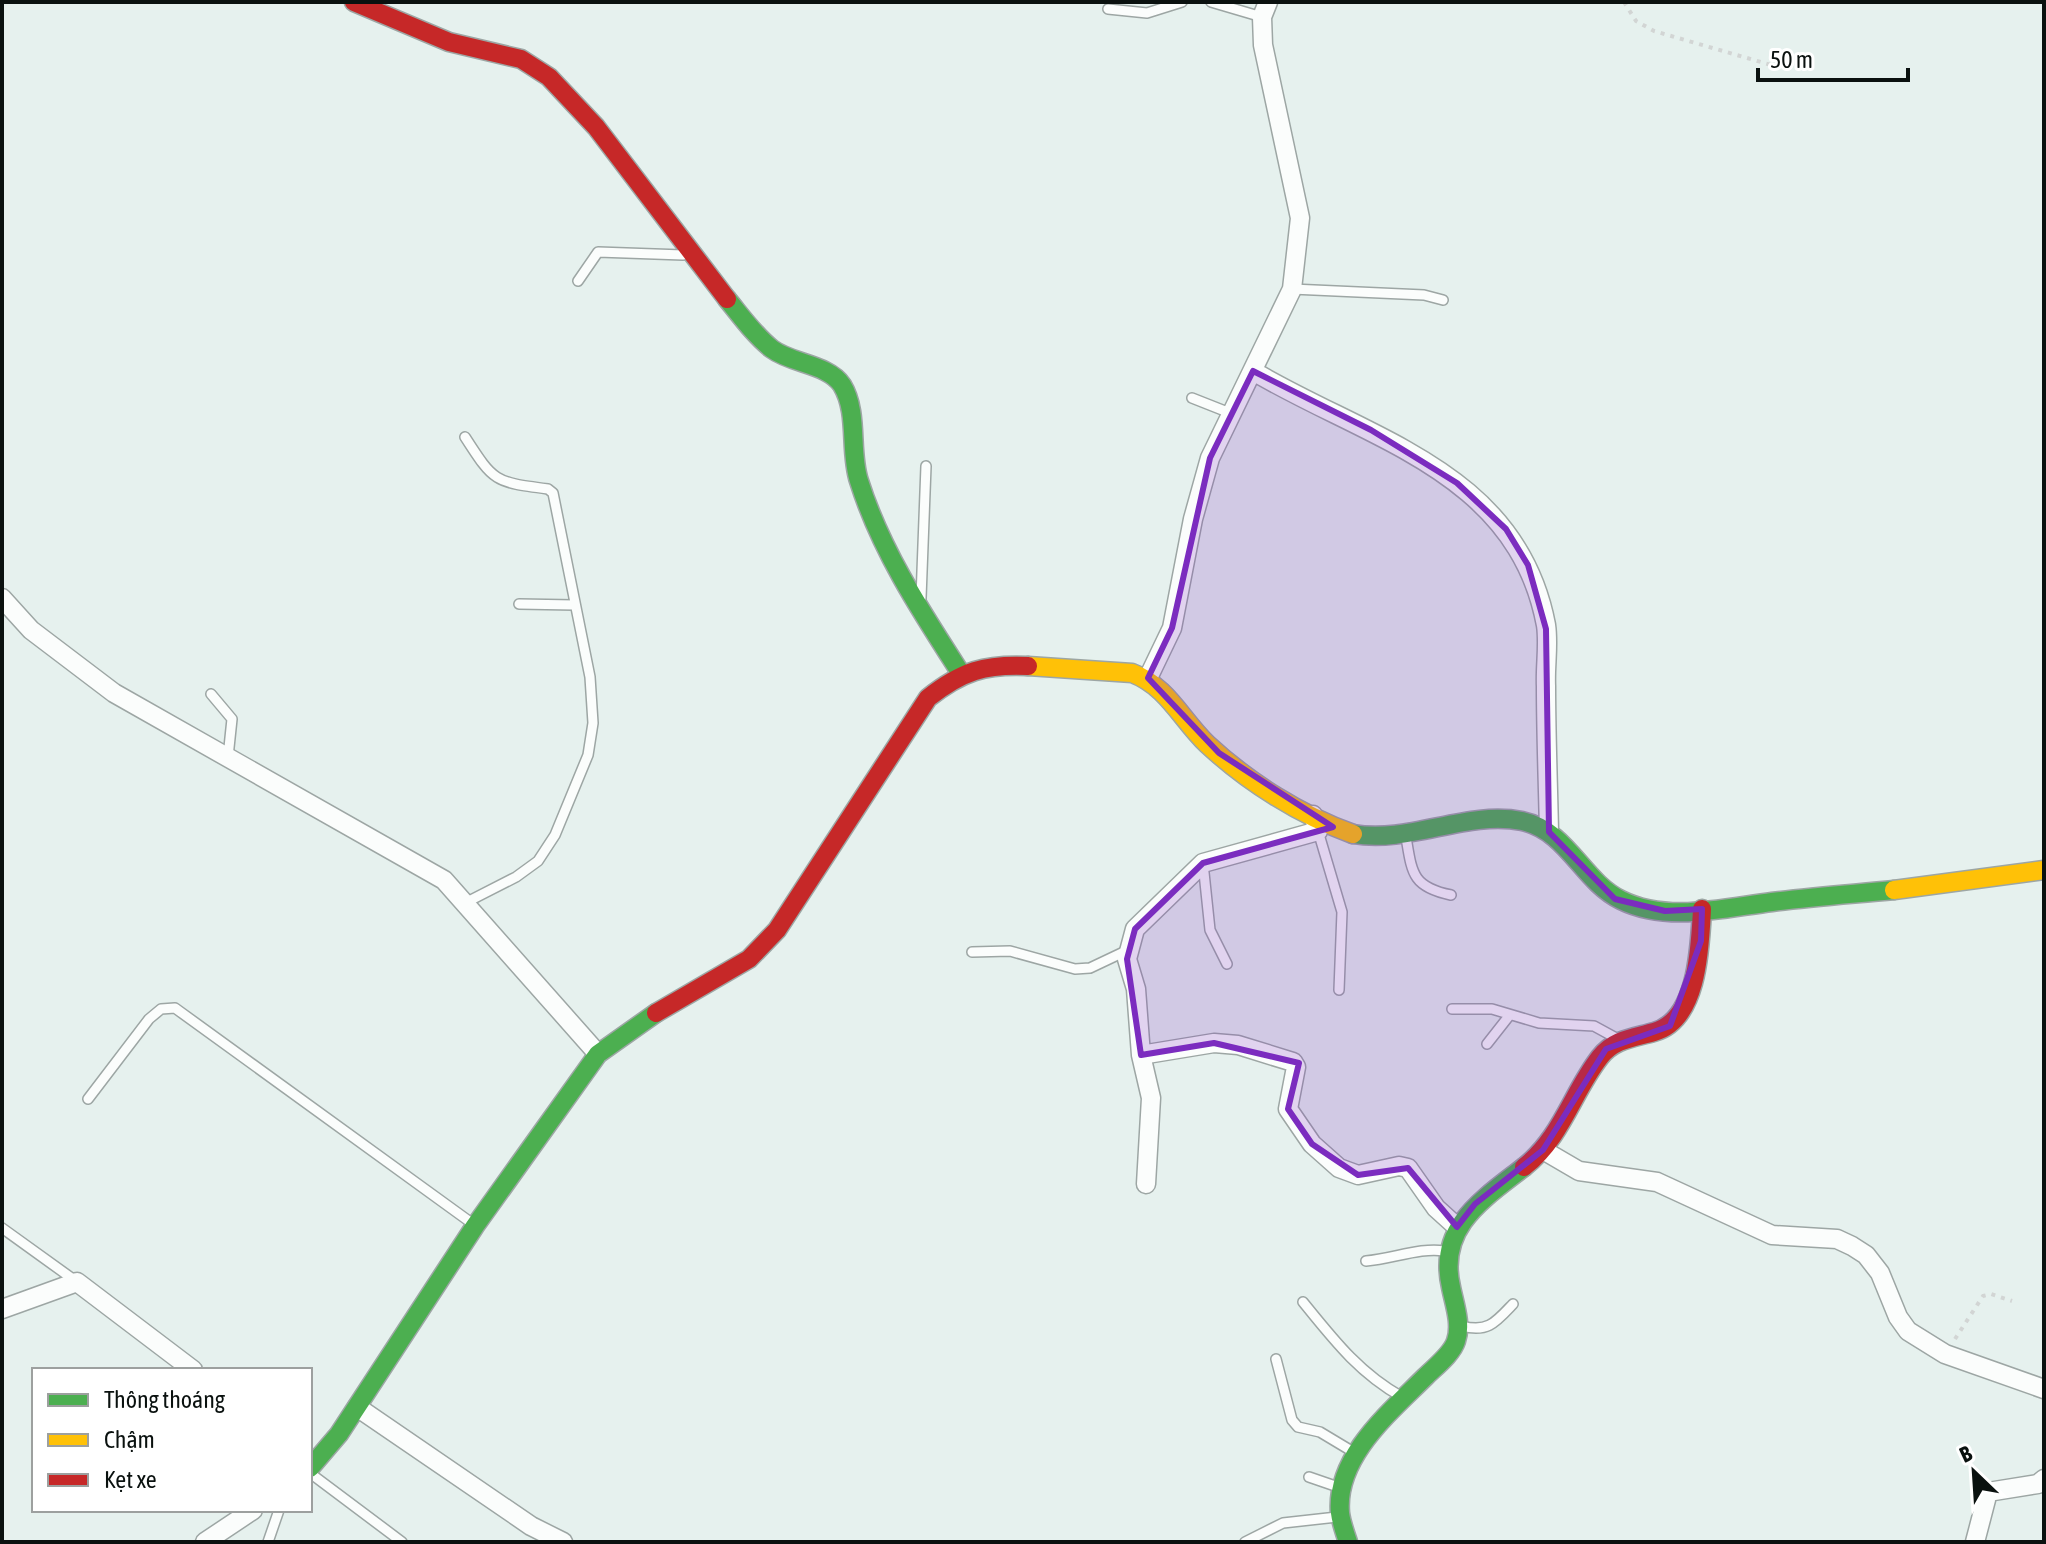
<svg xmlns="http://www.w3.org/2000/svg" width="2046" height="1544" viewBox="0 0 2046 1544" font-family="'Asap Condensed',sans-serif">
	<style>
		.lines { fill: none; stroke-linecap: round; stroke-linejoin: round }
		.lane-casing { stroke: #9da6a4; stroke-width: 12 }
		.street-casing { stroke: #9da6a4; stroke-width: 21 }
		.fast-casing { stroke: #9da6a4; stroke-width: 21 }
		.slow-casing { stroke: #9da6a4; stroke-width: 21 }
		.jam-casing { stroke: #9da6a4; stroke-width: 21 }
		.path { stroke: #d2d5d4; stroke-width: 4; stroke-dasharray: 4 6; stroke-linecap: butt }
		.lane { stroke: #fbfdfc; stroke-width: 9 }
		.street { stroke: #fbfdfc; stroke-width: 18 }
		.fast { stroke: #4caf50; stroke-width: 18 }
		.slow { stroke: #ffc107; stroke-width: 18 }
		.jam { stroke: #c62828; stroke-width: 18 }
		.marked { fill: #7b2cbf; fill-opacity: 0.2; stroke: #7b2cbf; stroke-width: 6; stroke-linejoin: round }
	</style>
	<rect width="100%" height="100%" fill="#e6f1ee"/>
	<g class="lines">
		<g class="lane-casing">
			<path id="lane" d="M1211,2L1262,17
				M1108,9L1147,13L1182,2
				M578,281L598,252L683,255
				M1292,289L1424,295L1443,300
				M1192,398L1230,413
				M921,598L926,466
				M519,604L574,605
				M211,694L232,719L228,757
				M1318,831L1342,912L1339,990
				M1406,837C1412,873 1412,887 1451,895
				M1203,863L1210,930L1227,964
				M465,903L516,877L538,861L555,835L588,755L593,723L590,677L553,493L548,489C494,482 494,482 465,437
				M972,952L1010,951L1075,969L1090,968L1128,950
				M1452,1009H1492L1539,1023L1594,1026L1616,1038
				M1487,1044L1509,1016
				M88,1099L149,1019L161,1009L175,1008L473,1224
				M2,1228L77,1282
				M1366,1261C1392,1259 1421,1247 1444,1251
				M1303,1302C1333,1339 1359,1373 1402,1397
				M1462,1326C1488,1333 1496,1322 1513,1304
				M1276,1359L1292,1420L1298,1427L1320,1432L1355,1453
				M310,1473L402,1542
				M1309,1477L1341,1488
				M268,1542L279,1510
				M1245,1542L1283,1523L1337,1517"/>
		</g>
		<g class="street-casing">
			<path id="street" d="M1253,371C1369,440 1517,471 1546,625C1549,645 1545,666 1546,686C1546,734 1548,783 1549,832
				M2,598L31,630L114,693L444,880L598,1054
				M1148,678L1172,628L1193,519L1210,458L1292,289L1300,218L1263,45L1262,17L1268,2
				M1141,1055L1214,1043L1238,1045L1293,1062L1296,1067L1288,1109L1312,1144L1339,1168L1358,1175L1399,1166L1408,1168L1436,1208L1457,1227
				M1543,1150L1579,1171L1657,1182L1772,1235L1837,1239L1852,1246L1866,1255L1880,1273L1898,1317L1908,1331L1945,1354L2044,1389
				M1146,1184L1151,1098L1141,1055L1136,989L1127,959L1135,929L1203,863L1318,831L1313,815
				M2,1309L77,1282L193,1370
				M357,1407L531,1526L563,1542
				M205,1542L253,1510
				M1975,1542L1988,1492L2038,1484L2044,1479"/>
		</g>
		<g class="fast-casing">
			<path id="fast" d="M727,299C741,316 755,336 772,349C792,364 828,364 842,385C859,413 849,451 859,481C881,551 922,613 962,675
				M1353,834C1410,844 1466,810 1522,821C1568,831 1582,881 1621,900C1667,923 1724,908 1772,902C1813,897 1853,894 1894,890
				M310,1468L339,1434L475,1226L598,1054L656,1013
				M1348,1542C1345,1533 1341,1522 1340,1513C1335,1457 1390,1412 1425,1377C1435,1367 1452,1354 1456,1341C1462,1324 1454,1303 1451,1287C1437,1227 1483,1199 1524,1167"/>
		</g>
		<g class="slow-casing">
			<path id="slow" d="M1028,666L1132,673C1167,686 1181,719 1207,744C1248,782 1300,815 1353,834
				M1894,890L2044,870"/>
		</g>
		<g class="jam-casing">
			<path id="jam" d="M354,2L449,42L521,59L549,77L596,127L727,299
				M656,1013L749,959L777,930L928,698C962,671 985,664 1028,666
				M1524,1167C1562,1137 1572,1093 1600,1057C1614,1039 1633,1038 1654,1032C1698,1020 1700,947 1702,909"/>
		</g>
		<path class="path" d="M1624,2L1636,21L1654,31L1778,67
			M1955,1339L1983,1296L1991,1294L2012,1301"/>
		<use href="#lane" class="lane"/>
		<use href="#street" class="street"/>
		<use href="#fast" class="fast"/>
		<use href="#slow" class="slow"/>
		<use href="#jam" class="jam"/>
	</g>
	<path class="marked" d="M1253,371L1371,430L1457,483L1506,529L1528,565L1546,629L1549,832L1615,899L1665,911L1702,909L1701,941L1670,1026L1606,1049L1543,1150L1475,1204L1457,1227L1408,1168L1358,1175L1312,1144L1288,1109L1299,1063L1214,1043L1141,1055L1127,959L1135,929L1203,863L1333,827L1219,753L1148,678L1172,628L1210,458Z"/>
	<rect width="2046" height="1544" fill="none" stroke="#0a110f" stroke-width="8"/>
	<rect x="32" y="1368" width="280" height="144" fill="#ffffff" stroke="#9da09f" stroke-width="2"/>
	<rect x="48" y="1394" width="40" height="12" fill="#4caf50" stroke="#9da09f" stroke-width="2"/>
	<text x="104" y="1408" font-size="24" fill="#0a110f">Thông thoáng</text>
	<rect x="48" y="1434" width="40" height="12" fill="#ffc107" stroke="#9da09f" stroke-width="2"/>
	<text x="104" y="1448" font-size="24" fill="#0a110f">Chậm</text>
	<rect x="48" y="1474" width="40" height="12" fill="#c62828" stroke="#9da09f" stroke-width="2"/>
	<text x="104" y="1488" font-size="24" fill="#0a110f">Kẹt xe</text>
	<g transform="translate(1974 1472) rotate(335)" stroke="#ffffff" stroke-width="6" paint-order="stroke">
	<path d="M0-6L14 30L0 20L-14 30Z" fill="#0a110f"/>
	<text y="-12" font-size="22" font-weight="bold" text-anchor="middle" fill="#0a110f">B</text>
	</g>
	<path d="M1758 68v12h150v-12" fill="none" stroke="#0a110f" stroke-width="4"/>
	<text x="1770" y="68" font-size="24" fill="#0a110f" stroke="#ffffff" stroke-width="6" paint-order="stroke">50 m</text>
</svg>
